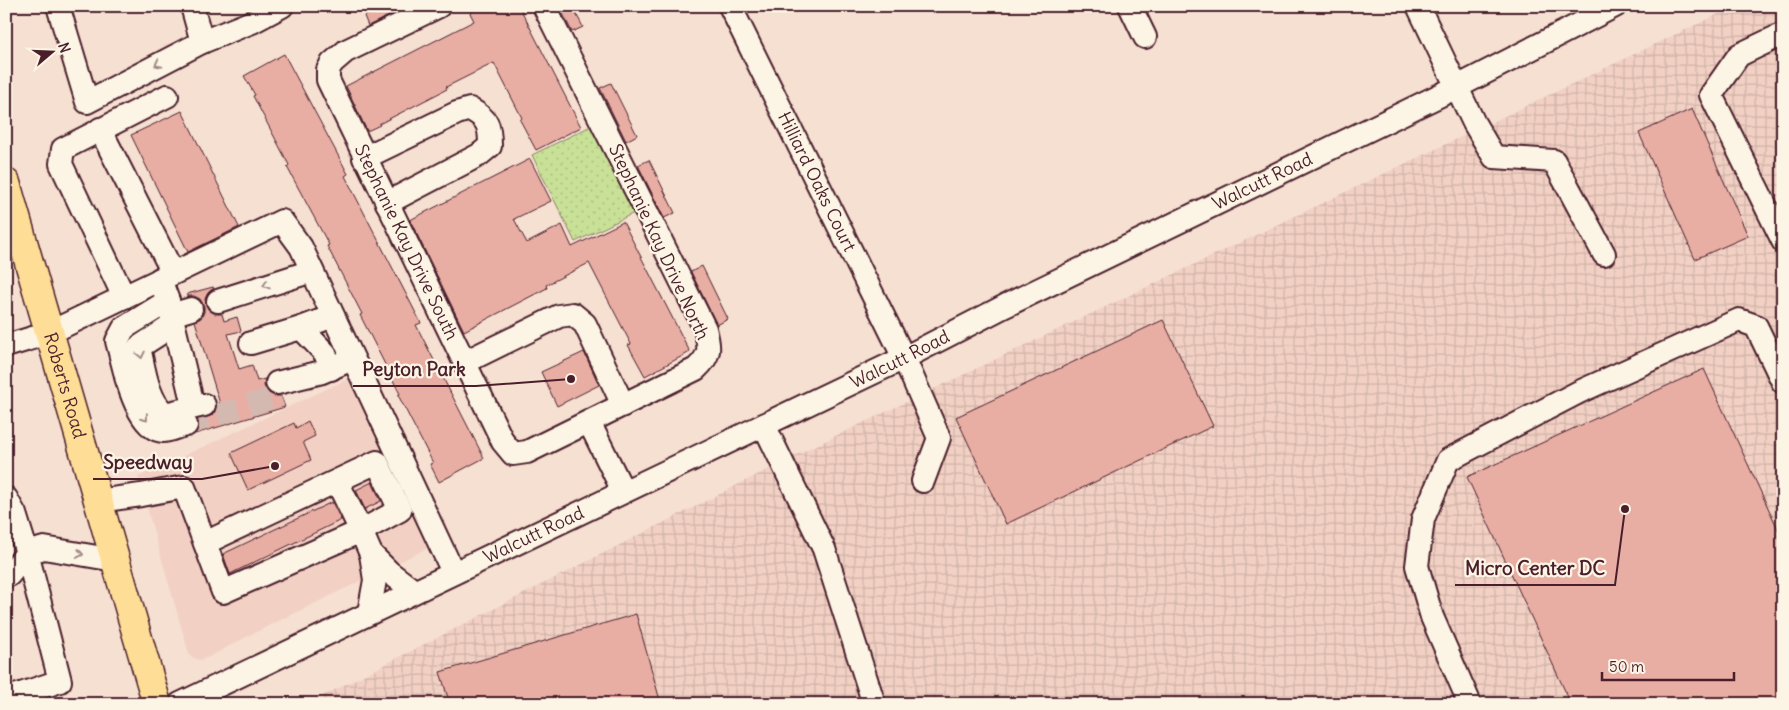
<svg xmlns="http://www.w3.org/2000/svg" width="1789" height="710" viewBox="0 0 1789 710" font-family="Delius,sans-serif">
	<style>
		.built { fill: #f2d1c4 }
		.industrial { fill: url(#industrial-grid) }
		.green { fill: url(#green-dots); stroke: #898061 }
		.building { fill: #e8aea4; stroke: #4a1f2b }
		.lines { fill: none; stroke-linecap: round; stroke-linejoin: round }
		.minor-tunnel { stroke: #d4b9b1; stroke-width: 22; stroke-dasharray: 22 11; stroke-linecap: butt }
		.minor-casing { stroke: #4a1f2b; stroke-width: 26 }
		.major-casing { stroke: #4a1f2b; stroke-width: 31 }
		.minor { stroke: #fcf5e5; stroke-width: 22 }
		.major { stroke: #fedd96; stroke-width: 28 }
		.oneway { stroke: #a38a88 }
		.labels { text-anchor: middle; stroke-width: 4.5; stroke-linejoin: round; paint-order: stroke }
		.street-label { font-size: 18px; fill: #4a1f2b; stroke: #fcf5e5 }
		.leader { fill: none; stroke: #4a1f2b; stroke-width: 2 }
		.callout-dot { fill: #4a1f2b; stroke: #fcf5e5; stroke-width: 2 }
		.callout-label { font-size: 19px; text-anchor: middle; font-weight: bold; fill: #4a1f2b; stroke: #fcf5e5; stroke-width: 4.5; stroke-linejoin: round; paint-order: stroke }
	</style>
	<defs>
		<pattern id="industrial-grid" width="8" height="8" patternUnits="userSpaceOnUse" patternTransform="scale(1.25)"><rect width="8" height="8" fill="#f2d1c4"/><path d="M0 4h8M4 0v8" fill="none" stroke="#d1b3a9"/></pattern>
		<pattern id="green-dots" width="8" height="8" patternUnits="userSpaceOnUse" patternTransform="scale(1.25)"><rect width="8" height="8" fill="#c8e197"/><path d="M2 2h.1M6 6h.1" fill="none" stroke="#adc182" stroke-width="1.8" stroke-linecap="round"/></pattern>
	</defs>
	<rect width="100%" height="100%" fill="#f6e0d2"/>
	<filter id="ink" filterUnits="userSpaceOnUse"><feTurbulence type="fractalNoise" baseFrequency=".02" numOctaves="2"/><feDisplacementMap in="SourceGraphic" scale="10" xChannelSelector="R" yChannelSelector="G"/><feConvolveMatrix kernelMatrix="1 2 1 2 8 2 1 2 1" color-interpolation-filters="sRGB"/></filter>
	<g filter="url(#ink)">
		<path class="built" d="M348,379L432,546L248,636L207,658L200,660L191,657L189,654L138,477Z"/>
		<path class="industrial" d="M1735,6H1783V704H307L806,450Z"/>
		<path class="green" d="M591,126L634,213L575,242L532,155Z"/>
		<path class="building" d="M384,6H408L368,26L364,16Z
			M483,6H519L581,127L536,150L520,120L522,118L494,63L446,87L447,89L379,124L380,125L367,131L346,86L474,21L470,13Z
			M559,6H572L583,27L572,32Z
			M284,54L348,174L345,176L421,323L416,325L484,458L439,482L430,464L433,463L398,395L400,394L360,315L362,314L327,246L329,245L287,167L289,165L253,96L255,95L244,76Z
			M611,83L637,135L626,141L600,88Z
			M1692,109L1748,236L1695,259L1639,133Z
			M182,111L239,227L188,252L131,135Z
			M530,159L551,201L514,219L527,243L562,225L572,247L623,222L690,352L645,376L628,345L631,344L589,263L546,285L547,288L464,331L410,220Z
			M649,160L675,213L664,218L638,165Z
			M702,266L728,319L717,325L691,272Z
			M213,287L214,288L208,293L205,299L206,305L209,310L215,314H222L224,321L237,317L241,331L228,334L239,369L252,365L257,381L265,379L264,386L267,392L274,396H281L285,407L195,434L199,429L198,420L213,415L216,409L217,405L220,404L195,321L201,318L204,312V306L200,299L194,296H188L187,294Z
			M1163,320L1213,426L1006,524L956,417Z
			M584,352L599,385L557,406L541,372Z
			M1704,369L1783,540V704H1571L1467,477Z
			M308,421L315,436L303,442L311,460L248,490L231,453L294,423L296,428Z
			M372,482L381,501L365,509L356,490Z
			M332,502L341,520L230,574L223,554Z
			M636,614L661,704H450L440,672Z"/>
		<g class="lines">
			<path class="minor-tunnel" d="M186,425L281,395"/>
			<g class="minor-casing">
				<g id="minor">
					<path d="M58,6L87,102L202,42L252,22L282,6"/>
					<path d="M192,6L202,42"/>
					<path id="s1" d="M439,6L346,51L332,63L328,70V80L503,442L513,454L527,452L696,369C711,355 710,348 705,329L544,6"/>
					<path id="s2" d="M730,6L904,358L939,438L923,481"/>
					<path d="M1130,6L1145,37"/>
					<path d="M1418,6L1474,123L1494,157L1554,161L1604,254"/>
					<path d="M1783,34L1739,55L1711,95L1783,241"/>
					<path d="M100,129L173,273"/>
					<path d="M364,158L457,113L470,109C488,119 490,125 490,146L479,155L387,203"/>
					<path d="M160,279L168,301L191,397"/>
					<path d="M124,297L61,164L63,149L167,96"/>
					<path d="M218,301L312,271"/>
					<path d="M171,315L191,309"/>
					<path d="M173,325L139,347C144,368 147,399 165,414L204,405"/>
					<path d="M251,343L301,328"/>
					<path d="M6,346L49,333L282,221L301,247L453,572"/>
					<path d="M465,362L559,316L573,314L585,324L623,405"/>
					<path d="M331,369L325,353L301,328L333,316"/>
					<path d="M125,372L117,341L124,328L168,301"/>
					<path d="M126,377C131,392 142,430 163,431C170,431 179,426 186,425"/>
					<path d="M277,383L322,372L343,363"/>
					<path d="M589,422L623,491"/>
					<path d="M764,425L824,549L874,704"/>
					<path d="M6,498L15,514L27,553L44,548L115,560"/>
					<path d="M98,501L141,495L184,487L223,592L361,531L371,554L375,580L369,613"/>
					<path d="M205,543L377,462L400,510L361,531L337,481"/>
					<path d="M371,554L389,572L414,591"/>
					<path d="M6,576L9,575L27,553"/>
					<path d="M6,699L60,681L27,553"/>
					<path id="s3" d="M180,704L904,358L1005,306L1457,87L1615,6"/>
					<path d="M1470,704L1432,617L1417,566L1423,519L1448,460L1579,392L1739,320L1756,326L1783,382"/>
				</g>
			</g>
			<g class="major-casing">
				<g id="major">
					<path id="s4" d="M6,183L157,704"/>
				</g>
			</g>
			<use href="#minor" class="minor"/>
			<use href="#major" class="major"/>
		</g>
		<defs><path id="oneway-chevron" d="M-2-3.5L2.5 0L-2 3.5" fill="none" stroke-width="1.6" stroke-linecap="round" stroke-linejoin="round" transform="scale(1.25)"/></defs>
		<g class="oneway">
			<use href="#oneway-chevron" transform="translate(158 64) rotate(152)"/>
			<use href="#oneway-chevron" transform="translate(266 285) rotate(162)"/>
			<use href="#oneway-chevron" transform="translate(141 355) rotate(78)"/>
			<use href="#oneway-chevron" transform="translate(145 418) rotate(52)"/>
			<use href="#oneway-chevron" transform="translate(80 554) rotate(10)"/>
		</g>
	</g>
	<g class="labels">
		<g class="street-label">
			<text dy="6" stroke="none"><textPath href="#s3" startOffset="1202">Walcutt Road</textPath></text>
			<text dy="6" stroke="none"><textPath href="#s2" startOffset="196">Hilliard Oaks Court</textPath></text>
			<text transform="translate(659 242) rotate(65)" y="6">Stephanie Kay Drive North</text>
			<text dy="6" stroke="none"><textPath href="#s1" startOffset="320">Stephanie Kay Drive South</textPath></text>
			<text dy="6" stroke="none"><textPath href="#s3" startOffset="798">Walcutt Road</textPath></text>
			<text dy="6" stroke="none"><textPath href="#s4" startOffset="211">Roberts Road</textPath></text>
			<text dy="6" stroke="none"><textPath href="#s3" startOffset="392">Walcutt Road</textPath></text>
		</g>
	</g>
	<path class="leader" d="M571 379L476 386H353M275 466L202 479H93M1625 509L1615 585H1455"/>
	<g class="callout-dot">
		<circle cx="571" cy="379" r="5"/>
		<circle cx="275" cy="466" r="5"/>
		<circle cx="1625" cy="509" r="5"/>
	</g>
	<g class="callout-label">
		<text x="414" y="376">Peyton Park</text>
		<text x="148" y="469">Speedway</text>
		<text x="1535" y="575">Micro Center DC</text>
	</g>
	<rect width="1789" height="710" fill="none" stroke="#fcf5e5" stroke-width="25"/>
	<rect x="12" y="12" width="1764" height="685" fill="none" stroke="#4a1f2b" stroke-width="2" filter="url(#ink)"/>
	<g transform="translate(52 52) rotate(71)" stroke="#fcf5e5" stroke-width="4" paint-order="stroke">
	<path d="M0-4L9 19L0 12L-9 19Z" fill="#4a1f2b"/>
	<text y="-8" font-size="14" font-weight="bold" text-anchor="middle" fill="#4a1f2b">N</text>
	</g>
	<path d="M1602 672v8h132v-8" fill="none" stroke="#4a1f2b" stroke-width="2.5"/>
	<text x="1609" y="672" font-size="15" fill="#4a1f2b" stroke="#fcf5e5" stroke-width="4" paint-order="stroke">50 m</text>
</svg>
